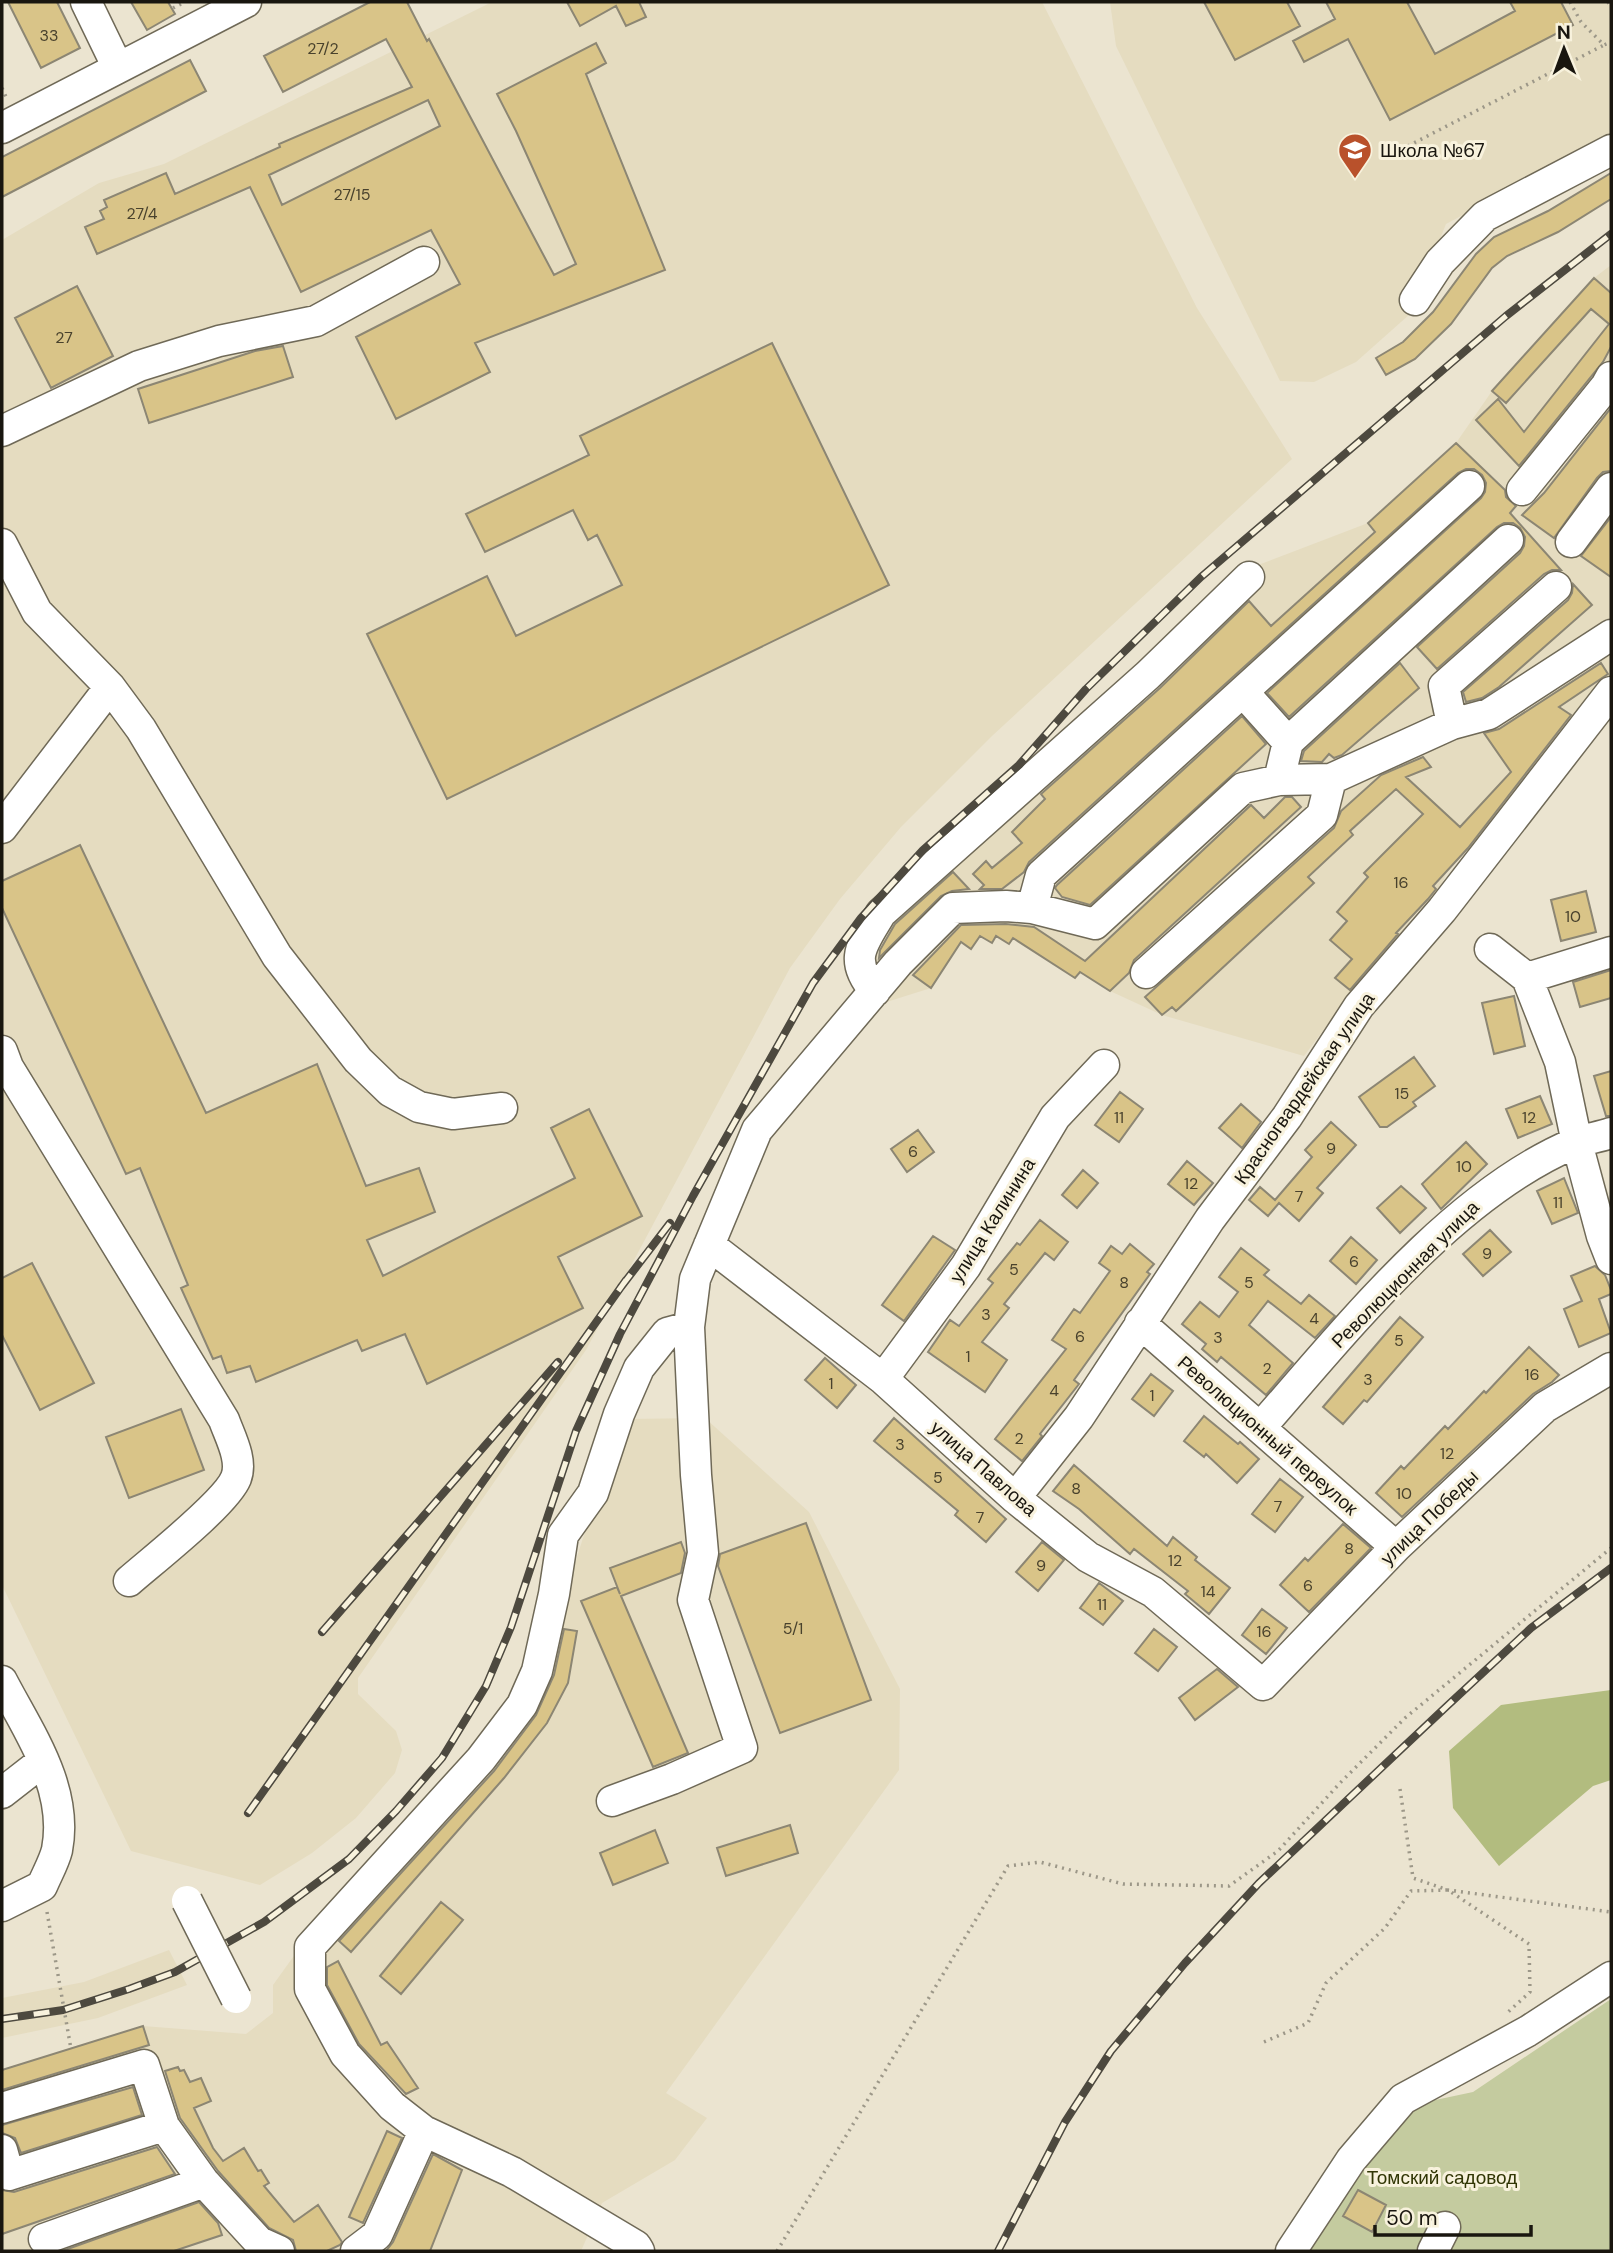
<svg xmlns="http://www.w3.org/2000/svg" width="1613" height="2253" viewBox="0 0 1613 2253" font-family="'DM Sans',sans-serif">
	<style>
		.built { fill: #e5dcc0 }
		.green { fill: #c4cb9f }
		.forest { fill: #b2bc7f }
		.building { fill: #d9c488; stroke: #8c8673; stroke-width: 2; fill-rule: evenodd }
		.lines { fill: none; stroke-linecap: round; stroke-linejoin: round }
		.minor-casing { stroke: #6f6957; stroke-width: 33 }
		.path { stroke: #9c9788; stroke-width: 3.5; stroke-dasharray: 2 5; stroke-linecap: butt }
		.minor { stroke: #fff; stroke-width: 30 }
		.rail-casing { stroke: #4d493f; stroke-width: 8 }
		.rail { stroke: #f8f2dd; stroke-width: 5; stroke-dasharray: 16; stroke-linecap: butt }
		.minor-bridge-casing { stroke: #6f6957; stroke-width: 33; stroke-linecap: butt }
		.minor-bridge { stroke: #fff; stroke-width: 30 }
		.labels { text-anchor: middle; stroke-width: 6; stroke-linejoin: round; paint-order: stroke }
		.number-label { font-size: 16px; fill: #49422d }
		.poi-label { font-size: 19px; fill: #19160f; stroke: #f8f2dd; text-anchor: start }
		.street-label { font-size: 19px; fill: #19160f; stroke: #f8f2dd }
		.park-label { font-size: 19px; fill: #313605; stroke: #f8f2dd }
	</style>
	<rect width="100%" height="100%" fill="#ebe4d0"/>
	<path class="built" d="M492,2H1042L1197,308L1292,459L992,736L901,827L840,899L790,968L586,1350L358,1678V1694L396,1731L402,1750L395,1773L356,1818L312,1853L260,1885L131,1851L2,1585V240L99,183L164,164Z
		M1110,2H1611V136L1446,224L1434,254L1415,280L1410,314L1356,362L1314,382L1280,381L1116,46Z
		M1611,265V678L1576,726L1448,869L1439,891L1410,920L1403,938L1353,991L1304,1056L1162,1015L1110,991L1080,972L1075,978L1014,938L1009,944L996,936L992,943L980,936L971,949L961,943L931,988L877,1005L854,949L1245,570L1368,523L1456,443L1492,391L1594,278Z
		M705,1418L809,1512L900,1689L899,1770L666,2093L707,2118L675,2160L602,2203L581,2251H2V2070L143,2026L246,2034L273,2013V1985L316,1925L473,1754L555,1628L582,1541L625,1419Z
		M169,1950L187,1985L98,2018L2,2038V1998L84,1982Z"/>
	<path class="green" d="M1611,1999V2251H1304L1407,2106L1473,2092Z"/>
	<path class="forest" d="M1611,1690V1780L1593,1786L1499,1866L1453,1808L1449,1751L1501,1705Z"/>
	<path class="building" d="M8,2H57L80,48L41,68Z
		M131,2H168L175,14L147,30Z
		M370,2H407L427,41L429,39L554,275L576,264L516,131L497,94L596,43L606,63L586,74L665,270L475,343L490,372L396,419L356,337L460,284L431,230L301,292L250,187L97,254L85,227L104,219L100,211L107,207L104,200L166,173L175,194L280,147L279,144L412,87L386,39L283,92L264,56ZM428,100L440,126L282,205L269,175Z
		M567,2H639L646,17L626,26L616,6L580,26Z
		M1204,2H1287L1300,26L1235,60Z
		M1326,2H1407L1435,54L1515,11L1510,2H1561L1573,25L1390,120L1348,39L1304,62L1293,41L1335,19Z
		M190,60L206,91L2,197V157Z
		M1611,173V199L1558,232L1507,256L1492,268L1451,324L1415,359L1386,375L1376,358L1403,342L1433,312L1476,254L1494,237L1548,211Z
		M1594,278L1611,293V347L1603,362L1519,466L1476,420L1498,399L1524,432L1609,324L1591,309L1506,403L1492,391Z
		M77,286L113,356L51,388L15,318Z
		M772,343L889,585L447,799L367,634L487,576L516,636L622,585L597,535L588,540L573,510L485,552L466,514L589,455L580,436Z
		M283,346L293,377L149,423L138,389L255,351Z
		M1611,408V471L1603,472L1597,478L1554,538L1522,515L1544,493Z
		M1456,443L1505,490L1506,497L1516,506L1510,513L1561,570H1552L1544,574L1437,669L1417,647L1520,553L1524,546L1525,537L1520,528L1513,523H1504L1497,527L1289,717L1267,693L1481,498L1485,492L1486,483L1482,475L1474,469H1466L1458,473L1029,862L1024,872L1002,889H980L984,885L973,874L986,861L992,868L1022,843L1012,832L1045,799L1041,794L1160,688L1249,601L1271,626L1375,532L1368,523Z
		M1611,517V577L1581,556Z
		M1573,584L1592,605L1499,687L1482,698L1466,702L1463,692L1568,600L1572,593Z
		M1400,663L1419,688L1342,755L1334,758L1329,754L1322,762L1301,761L1304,751Z
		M1601,663L1608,674L1559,707L1571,715L1468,848L1433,886L1436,889L1428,899L1396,933L1398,934L1350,990L1335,978L1352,959L1330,940L1347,921L1337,912L1368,877L1364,873L1423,814L1396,789L1350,831L1353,835L1308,877L1314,883L1176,1011L1172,1007L1162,1015L1145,997L1334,828L1341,811L1381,775L1423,757L1431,767L1406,777L1460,827L1511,772L1484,733L1499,729Z
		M1242,716L1266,744L1090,905L1062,897L1055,888L1057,885Z
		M1285,797H1292L1301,807L1134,960L1129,973L1110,991L1080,972L1075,978L1013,938L1009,944L996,936L992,943L980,936L971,949L961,942L931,988L913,975L961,925L1006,924L1034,927L1085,961L1251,805L1264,818Z
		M80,845L206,1113L317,1064L366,1186L419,1168L435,1212L367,1240L383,1276L575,1178L551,1128L589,1109L642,1216L558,1257L583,1308L427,1384L405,1334L362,1351L357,1340L256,1382L250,1366L227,1373L221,1356L213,1359L181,1288L188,1285L140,1168L126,1174L2,908V881Z
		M953,872L969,889L952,891L941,896L879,958L880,950L895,924Z
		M1586,891L1596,932L1561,941L1551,900Z
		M1611,970V998L1580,1007L1573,982Z
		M1514,996L1525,1046L1494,1054L1482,1003Z
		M1414,1057L1435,1086L1413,1102L1416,1106L1387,1127H1380L1359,1097Z
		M1611,1071V1116H1606L1594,1076Z
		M1120,1092L1143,1109L1119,1142L1095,1125Z
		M1540,1096L1552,1124L1518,1138L1506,1109Z
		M1241,1104L1261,1122L1242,1148L1219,1128Z
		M1331,1122L1356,1145L1317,1188L1323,1193L1299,1221L1279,1203L1268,1216L1249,1200L1260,1187L1275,1200L1312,1157L1305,1150Z
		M918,1130L934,1152L907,1172L891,1149Z
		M1466,1142L1487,1164L1441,1209L1422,1184Z
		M1187,1161L1213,1183L1194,1205L1168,1184Z
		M1083,1170L1098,1183L1077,1208L1062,1195Z
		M1564,1178L1578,1213L1552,1224L1537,1191Z
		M1401,1186L1426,1208L1400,1233L1377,1208Z
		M1040,1220L1068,1242L1054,1260L1045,1253L1004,1304L1009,1308L982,1342L1007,1360L985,1392L928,1352L950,1320L959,1326L993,1283L988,1279L1017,1243L1020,1245Z
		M1490,1230L1511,1252L1483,1276L1463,1254Z
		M933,1236L955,1250L904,1321L882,1305Z
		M1351,1237L1377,1260L1356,1284L1330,1261Z
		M1130,1244L1154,1264L1147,1272L1150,1274L1074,1380L1079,1384L1040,1434L1042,1436L1022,1461L995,1439L1066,1349L1052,1340L1074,1309L1080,1313L1110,1271L1099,1263L1111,1246L1122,1254Z
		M1241,1248L1269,1270L1264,1275L1301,1304L1309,1295L1335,1316L1315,1338L1268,1301L1249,1325L1293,1363L1266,1395L1221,1357L1217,1362L1202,1349L1206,1344L1182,1324L1200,1302L1219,1317L1238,1292L1219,1277Z
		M32,1263L94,1383L40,1410L2,1335V1278Z
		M1595,1266L1605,1275L1611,1290V1294L1599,1299L1611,1333L1579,1347L1564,1309L1582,1301L1571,1276Z
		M1400,1317L1423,1337L1367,1402L1364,1400L1343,1424L1323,1407Z
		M1529,1347L1559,1375L1552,1382L1533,1394L1402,1517L1376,1493L1401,1466L1404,1469L1445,1426L1448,1429L1484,1391L1486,1393Z
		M825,1358L856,1385L837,1408L805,1380Z
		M1151,1374L1173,1391L1154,1416L1132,1399Z
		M181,1409L204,1470L129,1498L106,1437Z
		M1204,1416L1238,1444L1240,1442L1259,1459L1237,1483L1206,1454L1204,1457L1184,1441Z
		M894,1418L1006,1519L986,1542L955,1515L958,1511L874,1441Z
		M1074,1465L1167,1546L1173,1537L1197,1557L1195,1560L1230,1588L1209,1614L1185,1594L1188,1591L1134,1549L1130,1554L1079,1509L1053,1491Z
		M1280,1479L1303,1497L1275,1532L1252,1514Z
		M806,1523L871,1700L780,1733L718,1566L720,1554Z
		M1343,1524L1371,1548L1309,1612L1280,1585L1305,1558L1308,1561Z
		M681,1542L685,1553L681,1573L621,1596L688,1753L653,1767L581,1601L617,1587L620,1594L610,1568Z
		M1042,1542L1064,1560L1038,1591L1016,1572Z
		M1099,1583L1123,1601L1103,1625L1080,1608Z
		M1262,1609L1287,1628L1266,1654L1242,1635Z
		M564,1629L577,1631L568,1683L547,1723L504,1778L351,1952L339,1941L494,1771L536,1715L554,1675Z
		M1154,1629L1177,1647L1158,1671L1135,1653Z
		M1217,1669L1238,1687L1195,1720L1179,1698Z
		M790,1825L798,1853L726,1876L717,1848Z
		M655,1830L668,1863L613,1885L600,1853Z
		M441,1902L463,1920L401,1994L380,1976Z
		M338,1961L381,2045L387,2042L418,2088L406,2094L359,2044L327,1985V1967Z
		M143,2026L149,2045L2,2090V2070Z
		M178,2067L180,2071L184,2070L190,2082L201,2078L211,2101L194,2108L213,2148L223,2161L244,2148L258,2171L261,2170L269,2183L264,2186L294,2222L318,2205L342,2242L340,2245L327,2251H296L293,2240L269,2228L218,2171L180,2118L165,2071Z
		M133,2087L142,2115L21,2153L15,2138L2,2133V2125Z
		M387,2131L402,2138L363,2223L349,2217Z
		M157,2147L175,2174L2,2234V2190L14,2192Z
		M433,2154L462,2170L430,2251H386L393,2242Z
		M1358,2190L1386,2205L1372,2232L1343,2216Z
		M199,2202L218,2223L222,2235L174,2251H62Z"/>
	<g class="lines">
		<g class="minor-casing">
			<path id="minor" d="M86,2L118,68
				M2,128L246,2
				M1415,300L1440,262L1485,216L1611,150
				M2,431L139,366L219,341L316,321L424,262
				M1522,490L1606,386L1611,377
				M1571,542L1611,488
				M2,544L37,612L110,687L141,729L277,956L358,1060L390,1091L419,1107L453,1114L502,1108
				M1244,693L1288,742
				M1452,724L1444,686L1556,587
				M1279,780L1288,742L1508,540
				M2,828L110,687
				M1032,908L1041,875L1469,486
				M1490,949L1527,978L1560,1062L1577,1143L1602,1236L1611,1259
				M1146,973L1322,815L1331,779
				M1527,978L1611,952
				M875,991C847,959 863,944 881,913L1148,675L1249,577
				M2,1051L8,1067L224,1420C230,1437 243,1460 236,1478C226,1503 153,1560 129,1581
				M709,1245L883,1379L1015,1498L1088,1557L1153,1592L1263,1685L1396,1547L1545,1407L1611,1368
				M1140,1323L1396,1547
				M883,1379L966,1266L1055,1117L1104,1065
				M1260,1428C1346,1330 1453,1194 1575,1143C1586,1139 1599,1137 1611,1133
				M1015,1498L1079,1417L1210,1219L1287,1117L1359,1006L1442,910L1611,692
				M2,1681C29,1733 69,1788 57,1850C54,1862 47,1874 42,1886L2,1906
				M2,1793L43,1761
				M612,1801L672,1779L742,1748L693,1600L703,1553L696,1475L689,1327
				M2,2108L144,2065L164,2126L204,2182L259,2242L279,2251
				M2,2150L9,2175L164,2126
				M44,2239L204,2182
				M356,2251L377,2235L424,2131
				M639,2251L636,2246L512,2172L424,2131L392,2106L345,2054L310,1989V1947L481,1759L522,1705L537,1671L554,1594L563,1535L593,1493L619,1414L639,1368L667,1333L689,1327L695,1279L757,1130L898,963L953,908L1006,906L1032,908L1095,924L1243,788L1279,780L1331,779L1452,724L1489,714L1611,635
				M1291,2251L1351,2160L1403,2099L1528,2031L1611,1977
				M1433,2251L1445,2227"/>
		</g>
		<path class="path" d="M1570,2L1581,22L1604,45L1611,42
			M1608,2L1611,8
			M173,8L185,2
			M2,88L7,99
			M1408,146L1604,45
			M1400,1789L1413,1878L1448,1890L1611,1912
			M47,1912L71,2049
			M1264,2042L1308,2023L1326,1983L1385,1928L1411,1891L1448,1890L1529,1944L1530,1992L1507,2013
			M777,2251L1008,1866L1040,1862L1123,1884L1229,1886L1278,1851L1340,1783L1405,1718L1611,1548"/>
		<use href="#minor" class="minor"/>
		<g class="rail-casing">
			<path id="rail" d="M621,1287L670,1223
				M322,1632L558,1362
				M248,1813L626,1280
				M2,2019L63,2010L129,1989L175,1972L264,1922L349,1859L396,1811L442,1758L486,1686L511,1627L576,1431L620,1334L693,1196L813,983L861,918L923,850L1019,765L1086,689L1201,577L1506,316L1611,234
				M998,2251L1065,2122L1111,2051L1185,1963L1259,1883L1447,1706L1531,1628L1611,1568"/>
		</g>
		<use href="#rail" class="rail"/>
		<g class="minor-bridge-casing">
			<path id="minor-bridge" d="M187,1901L236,1998"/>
		</g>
		<use href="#minor-bridge" class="minor-bridge"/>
	</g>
	<defs>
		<g id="school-pin" transform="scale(1.75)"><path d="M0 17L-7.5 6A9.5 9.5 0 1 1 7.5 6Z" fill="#b9512b" stroke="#f8f2dd"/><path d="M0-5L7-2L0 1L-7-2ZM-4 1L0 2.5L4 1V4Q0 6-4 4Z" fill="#fff"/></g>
	</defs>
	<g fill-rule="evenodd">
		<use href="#school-pin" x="1355" y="150"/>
	</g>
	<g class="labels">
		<g class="number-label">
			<text x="49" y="41">33</text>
			<text x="323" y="54">27/2</text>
			<text x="352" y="200">27/15</text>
			<text x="142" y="219">27/4</text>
			<text x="64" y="343">27</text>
			<text x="1401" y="888">16</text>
			<text x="1573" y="922">10</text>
			<text x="1402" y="1099">15</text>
			<text x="1119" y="1123">11</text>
			<text x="1529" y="1123">12</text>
			<text x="1331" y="1154">9</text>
			<text x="913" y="1157">6</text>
			<text x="1464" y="1172">10</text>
			<text x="1191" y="1189">12</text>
			<text x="1299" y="1202">7</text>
			<text x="1558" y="1208">11</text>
			<text x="1487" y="1259">9</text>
			<text x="1354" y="1267">6</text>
			<text x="1014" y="1275">5</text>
			<text x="1124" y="1288">8</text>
			<text x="1249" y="1288">5</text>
			<text x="986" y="1320">3</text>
			<text x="1314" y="1324">4</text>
			<text x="1080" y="1342">6</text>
			<text x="1218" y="1343">3</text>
			<text x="1399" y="1346">5</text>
			<text x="968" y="1362">1</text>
			<text x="1267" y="1374">2</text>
			<text x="1532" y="1380">16</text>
			<text x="1368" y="1385">3</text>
			<text x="831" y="1389">1</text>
			<text x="1054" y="1396">4</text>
			<text x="1152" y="1401">1</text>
			<text x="1019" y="1444">2</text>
			<text x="900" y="1450">3</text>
			<text x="1447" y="1459">12</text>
			<text x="938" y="1483">5</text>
			<text x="1076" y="1494">8</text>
			<text x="1404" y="1499">10</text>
			<text x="1278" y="1512">7</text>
			<text x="980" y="1523">7</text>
			<text x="1349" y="1554">8</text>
			<text x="1175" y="1566">12</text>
			<text x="1041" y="1571">9</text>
			<text x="1308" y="1591">6</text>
			<text x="1208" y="1597">14</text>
			<text x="1102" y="1610">11</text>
			<text x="793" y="1634">5/1</text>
			<text x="1264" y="1637">16</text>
		</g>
		<g class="poi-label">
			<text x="1380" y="157">Школа №67</text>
		</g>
		<g class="street-label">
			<text transform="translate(1304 1088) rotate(-55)" y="7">Красногвардейская улица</text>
			<text transform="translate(992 1220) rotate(-58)" y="7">улица Калинина</text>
			<text transform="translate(1405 1274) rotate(-45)" y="7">Революционная улица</text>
			<text transform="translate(1268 1435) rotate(41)" y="7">Революционный переулок</text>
			<text transform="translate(984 1468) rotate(41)" y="7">улица Павлова</text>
			<text transform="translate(1429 1517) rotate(-44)" y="7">улица Победы</text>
		</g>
		<g class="park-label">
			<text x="1442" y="2184">Томский садовод</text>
		</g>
	</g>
	<rect width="1613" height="2253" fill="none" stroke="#19160f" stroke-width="7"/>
	<g transform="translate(1564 49) rotate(359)" stroke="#f8f2dd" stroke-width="5" paint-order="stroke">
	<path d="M0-5L12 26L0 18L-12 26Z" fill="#19160f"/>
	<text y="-10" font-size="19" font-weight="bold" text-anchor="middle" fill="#19160f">N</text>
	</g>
	<path d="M1375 2225v10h156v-10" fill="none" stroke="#19160f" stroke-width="3.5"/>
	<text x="1386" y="2225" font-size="21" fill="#19160f" stroke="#f8f2dd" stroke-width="5" paint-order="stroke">50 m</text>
</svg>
